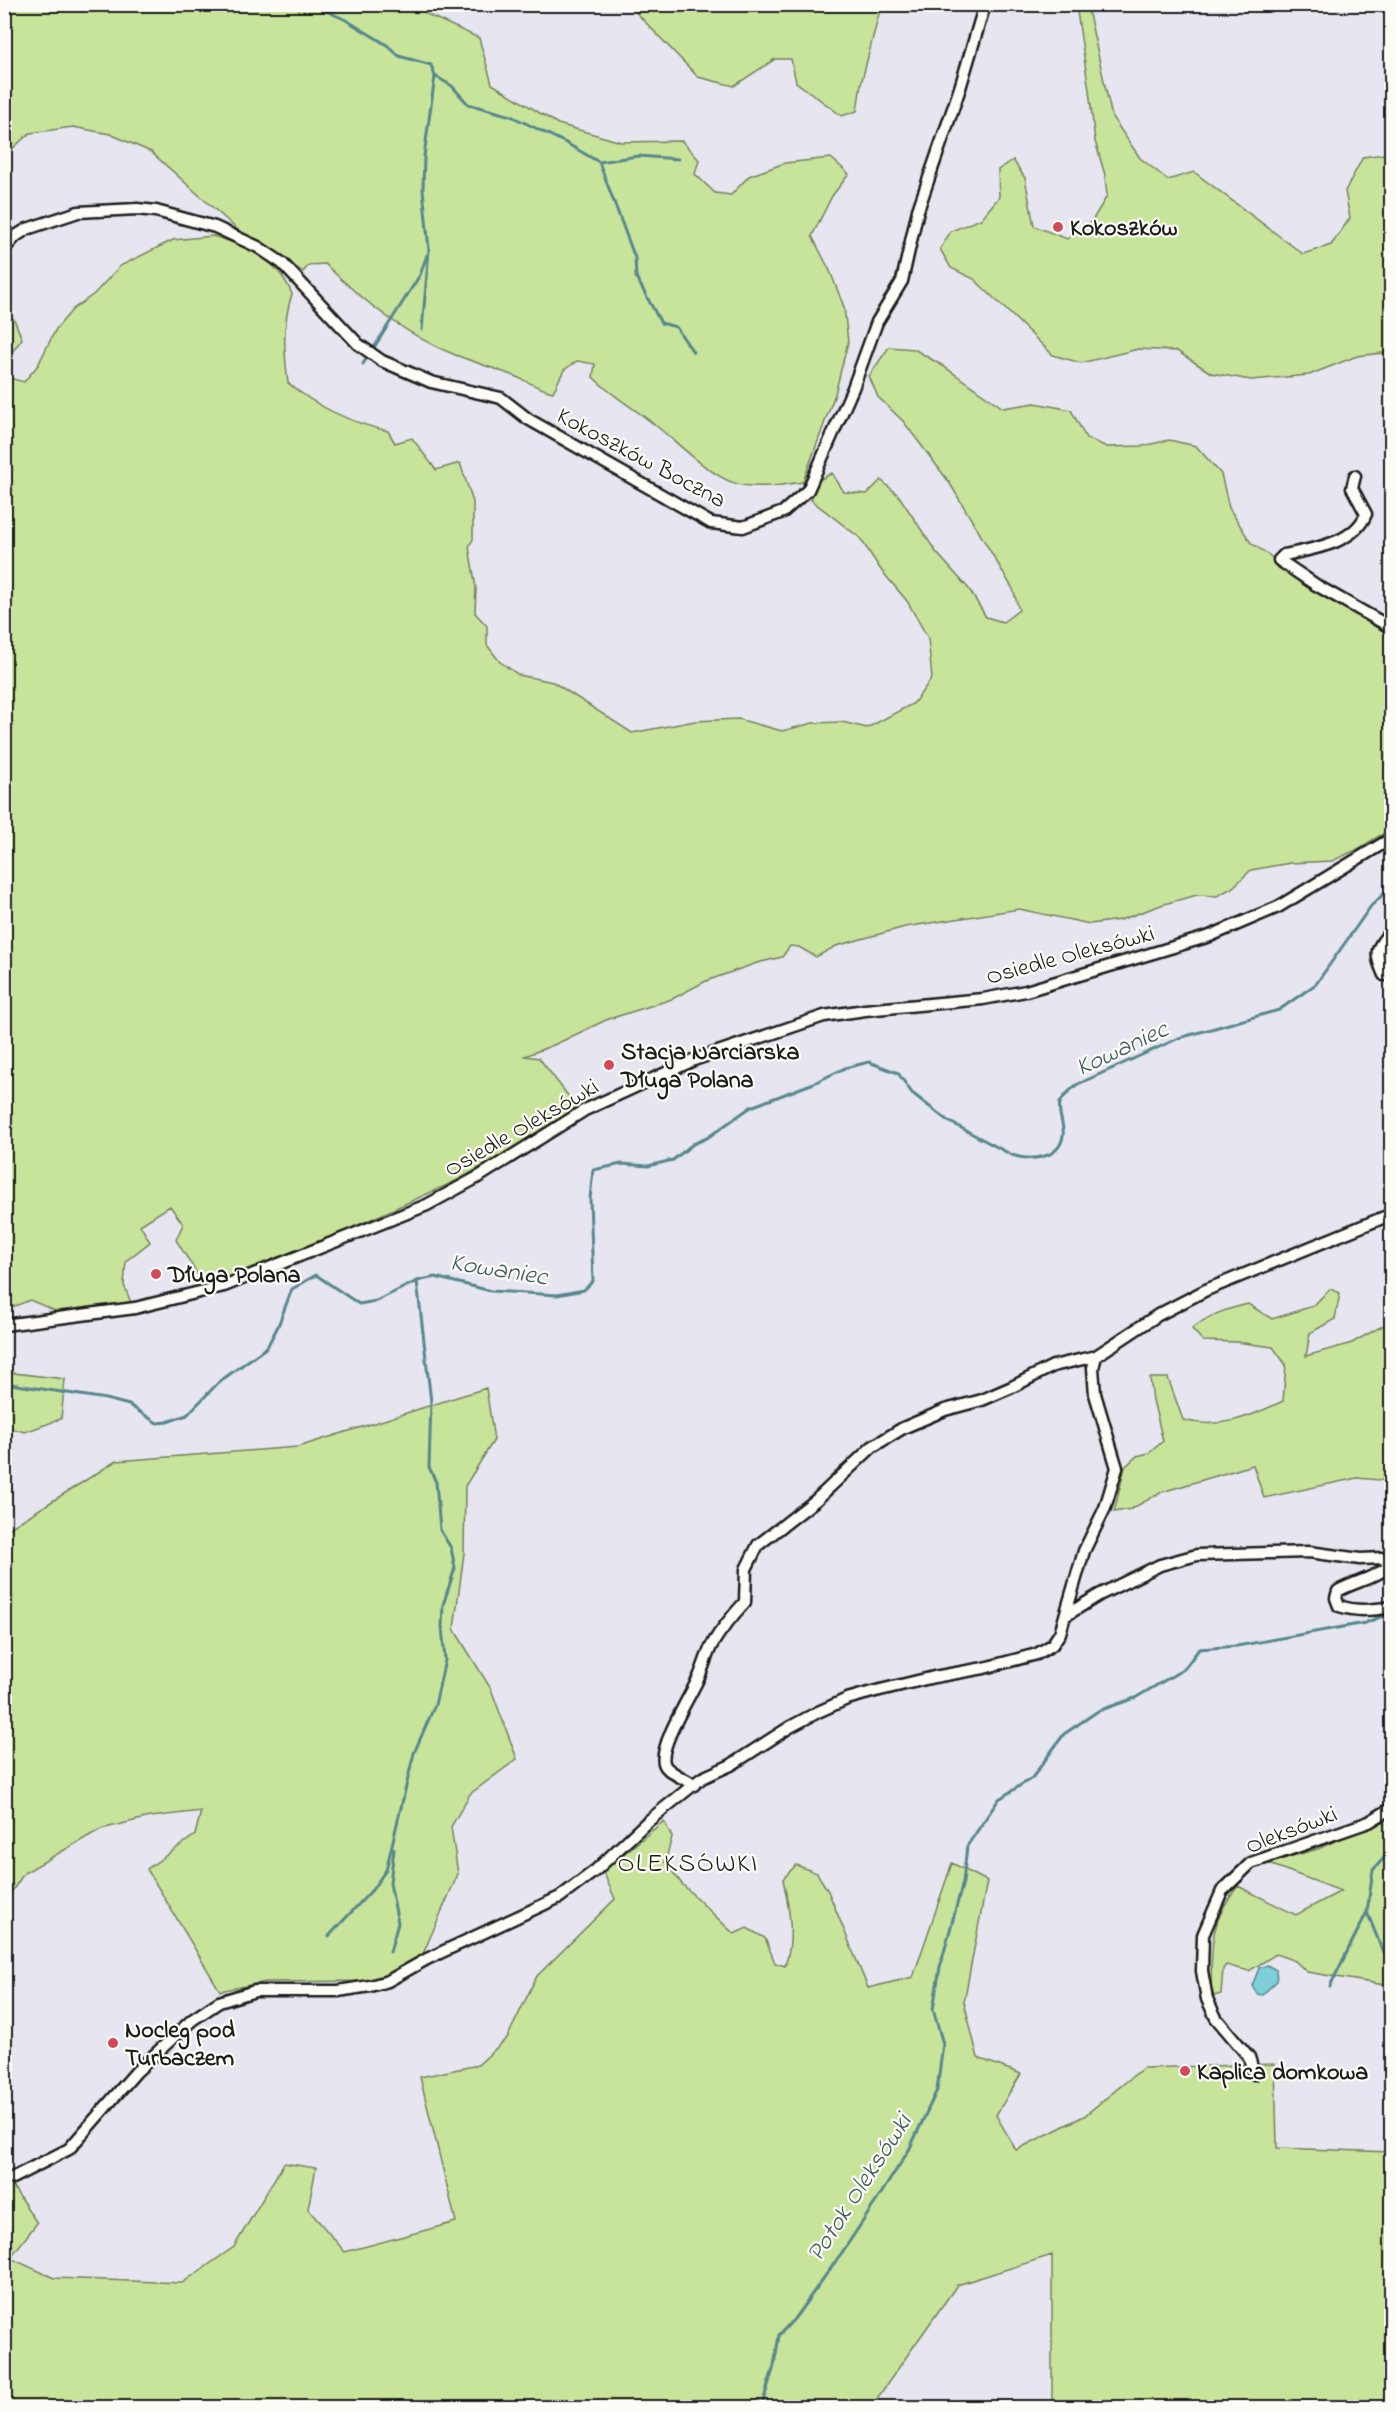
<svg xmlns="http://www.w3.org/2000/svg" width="1396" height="2412" viewBox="0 0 1396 2412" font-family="'Indie Flower',sans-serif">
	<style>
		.green { fill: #c8e49b; stroke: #72805c; stroke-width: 1.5 }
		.water { fill: #7fcfd9; stroke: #57878d; stroke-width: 1.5 }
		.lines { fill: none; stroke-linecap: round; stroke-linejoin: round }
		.stream { stroke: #57878d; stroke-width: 3 }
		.minor-casing { stroke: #1c1c1c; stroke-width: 15 }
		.minor { stroke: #fdfcf7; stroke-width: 10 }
		.poi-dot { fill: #d1495b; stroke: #fdfcf7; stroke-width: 2 }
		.labels { text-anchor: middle; stroke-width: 4.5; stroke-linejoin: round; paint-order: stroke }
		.poi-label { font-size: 24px; font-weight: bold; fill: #1c1c1c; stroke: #fdfcf7; text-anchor: start }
		.street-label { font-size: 24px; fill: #1c1c1c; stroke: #fdfcf7 }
		.water-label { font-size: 26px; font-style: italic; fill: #3f5b5e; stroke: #fdfcf7 }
		.neighbourhood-label { font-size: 26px; letter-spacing: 1.5px; fill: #1c1c1c; stroke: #fdfcf7 }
	</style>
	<rect width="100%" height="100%" fill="#e6e5f0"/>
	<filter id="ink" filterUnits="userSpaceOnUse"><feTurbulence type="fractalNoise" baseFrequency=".0167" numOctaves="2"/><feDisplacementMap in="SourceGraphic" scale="12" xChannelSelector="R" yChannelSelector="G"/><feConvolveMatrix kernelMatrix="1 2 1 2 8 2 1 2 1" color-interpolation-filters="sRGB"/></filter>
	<g filter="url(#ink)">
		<path class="green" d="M5,5H418L426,14L479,38L492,84L558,124L621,142L682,141L699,160L695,174L715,193L731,195L749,176L785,163L831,158L849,174L832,196L812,236L830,271L844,307L848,342L835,394L803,482C785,485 752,489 734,483C708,474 677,442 655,425C633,407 614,398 593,377L595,364L577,361L564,370L553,392C538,389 528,381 514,376C494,368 473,362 453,354C405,335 362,300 325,264L309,265L303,272L267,246L239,231L151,152L110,134L73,127L30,133L5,155Z
			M879,5L881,6L861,84L857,111L842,116L796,82L791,59H775L734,86L698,77L629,5Z
			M1076,5H1087L1112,117L1140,158L1168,180L1194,172L1303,254L1331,245L1350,218L1345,191L1363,157L1391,153V352L1357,356L1309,375L1251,380L1211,373L1177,351L1138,349L1081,363L1053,355L974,279L951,268L940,249L951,231L981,219L999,197L998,170L1013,160L1025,178L1034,226L1067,239L1092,221L1107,196L1105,175L1095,141L1089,90Z
			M213,236C247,246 278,259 292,294C282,325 284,351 288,383C317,407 352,423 388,431L395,443L412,438L436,470L460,463L473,502V539L469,547L476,588L475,613L487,626V645L500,662L519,675L553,682L632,733L695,721L738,719L782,731L813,723L842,722L867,728L914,703L932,678L928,638L907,601L881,570L860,538L811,500L817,481L832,473L844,492L867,494L881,480L899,496L936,552L969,589L986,617L1003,622L1019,610L1013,589L949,482L903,421L878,397L869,376L889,347L914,349L943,366L1003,408L1035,403L1071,410L1086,438L1107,447L1143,446L1169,440L1196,446L1221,474L1229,508L1251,543L1269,555L1294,578L1391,636V829L1356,850L1332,861L1290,863L1251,870L1232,888L1217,896L1197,895L1164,904L1120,920L1090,924L1019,909L905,927L836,946L816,957L799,947L790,946L782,957L757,963L706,981L672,999L606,1020L556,1044L525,1056L539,1058L580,1111L458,1180L336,1235L205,1286L176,1240L183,1224L170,1206L140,1225L150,1242L126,1261L124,1285L131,1303L58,1312L30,1300L5,1310V315L14,319L22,339L6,360L9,378L24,382L38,365L56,329L73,309L94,294L120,266L173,240Z
			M1330,1289L1340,1293L1335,1319L1310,1333L1306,1356L1352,1343L1391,1321V1481L1357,1478L1264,1498L1253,1465L1162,1492L1131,1509L1114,1512L1125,1467L1137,1456L1149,1453L1163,1441L1153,1400L1150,1378H1168L1183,1420C1220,1430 1250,1417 1283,1401L1286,1365L1273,1347L1236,1342L1203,1341L1192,1329C1208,1315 1227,1309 1248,1304L1272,1319L1313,1306Z
			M5,1372L65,1379L61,1419L25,1432L5,1427Z
			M486,1388L494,1440L465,1486L464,1553L454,1629L491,1689L517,1759L470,1794L451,1827L458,1874L422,1956L387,1976L365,1981L266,1982L220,1991L147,1869L195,1835L201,1811L150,1817L101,1829L24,1873L5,1902V1531L116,1461L298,1447Z
			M1391,1814V1986L1307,1972L1295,1961L1276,1954L1249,1971L1226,1965L1223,1969L1221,1994L1211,1997C1212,1952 1207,1923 1238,1886L1296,1915L1341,1891L1267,1863L1318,1849Z
			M664,1821L672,1837L665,1862L682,1884L734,1934L747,1928L765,1938L775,1963L785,1966C795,1937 789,1908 783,1879L796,1865L817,1873L828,1891L868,1988L913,1977L952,1863L987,1881L964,2002L978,2058L1021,2074L996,2115L1016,2150L1084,2116L1143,2068L1275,2064L1277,2148L1391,2152V2407H1052V2255L957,2285L871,2407H5L4,2173L37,2223L10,2258L54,2278L182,2283L234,2247L284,2163L316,2168L308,2209L345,2252L456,2222L420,2077L478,2065L507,2038L537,1976L615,1899L603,1871Z"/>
		<path class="water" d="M1267,1965L1276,1970L1277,1981L1262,1995L1257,1994L1252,1986L1259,1968Z"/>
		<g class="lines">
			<path class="stream" d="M311,4L346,20L387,45L399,56L431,65L435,76L452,86L468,104L511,116L566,143L599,162L635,258L636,277L661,323L676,327L693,352
				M599,162L638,156L678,159
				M422,330L429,250L423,189L424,156L435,76
				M373,349L420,275L427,255
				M363,364L368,356
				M4,1383L106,1399L129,1405L157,1423L167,1422L187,1415L219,1382L267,1347L278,1326L292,1289L316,1275L359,1304L376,1301L417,1281L435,1277L491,1291L557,1295L584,1290L593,1281L590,1199L593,1170L622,1164L648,1166L673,1160L693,1144L707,1138L751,1107L814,1083L845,1068L869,1062L898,1073L912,1093L948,1121L1012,1155C1029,1161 1059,1160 1063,1136C1065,1126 1057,1113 1060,1103C1063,1096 1070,1091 1076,1085L1179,1038L1279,1010L1316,984L1371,906L1392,886
				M1367,1912L1383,1952
				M329,1936L372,1890L386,1870L414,1753L435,1705L445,1660L442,1626L443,1605L455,1568L451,1548L440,1530L436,1482L429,1467L431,1402L417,1281
				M390,1952L398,1923L390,1883L394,1849
				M1330,1986L1367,1912L1373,1870L1392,1849
				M761,2408L774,2366L779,2335L794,2319L841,2254L877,2200L909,2150L937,2090L943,2044L933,2009L940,1967L963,1882L967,1846L999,1799L1032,1778L1064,1734L1098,1711L1135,1698L1184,1669L1199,1649L1237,1646L1365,1623L1383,1616L1386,1611"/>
			<g class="minor-casing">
				<path id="minor" d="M4,249L16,236L27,229L78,212L137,209L156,211L215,227L258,247L282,263L358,344L382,361L431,382L501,398L528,419L711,523L743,527L783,512L808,490L853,388L877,322L902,281L918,210L960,88L985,4
					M1355,476L1352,488L1366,514C1354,544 1312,549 1284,555L1279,560L1316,585L1392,628
					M1384,975C1374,952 1375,949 1392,930
					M4,1325L135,1308L224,1286L427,1205L480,1176L585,1110L694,1060L824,1016L865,1010L983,999L1026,991L1210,936L1278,907L1392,838
					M1065,1616L1099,1595L1160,1565L1197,1555L1309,1552L1360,1559L1383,1558L1387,1562V1568C1372,1579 1354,1582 1338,1591L1336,1598L1339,1606C1357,1612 1373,1610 1392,1607
					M694,1785C686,1779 666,1772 664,1763C659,1745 691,1695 699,1677C704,1666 707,1653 713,1643C722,1628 733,1615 745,1602L746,1569L758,1545L816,1500L872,1447L903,1428L945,1410L982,1400L1012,1387L1053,1366L1096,1356
					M1254,2074L1249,2057L1216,2018L1207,1999L1202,1971L1203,1935L1222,1891L1251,1863L1369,1822L1392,1808
					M12,2178L69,2149L136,2072L192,2020L219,2002L255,1991H338L370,1986L388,1981L427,1959L560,1897L596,1870L647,1822L702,1778L731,1765L790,1727L818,1712L847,1699L872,1692L934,1677L984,1668L1037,1654L1052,1645L1060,1633L1084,1551L1105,1508L1117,1468L1095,1394L1093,1368L1096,1356L1158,1315L1206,1290L1392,1214"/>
			</g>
			<use href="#minor" class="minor"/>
		</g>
	</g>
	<g class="poi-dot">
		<circle cx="1058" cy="227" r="6"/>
		<circle cx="609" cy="1065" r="6"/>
		<circle cx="156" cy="1274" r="6"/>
		<circle cx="113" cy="2043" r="6"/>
		<circle cx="1185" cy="2071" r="6"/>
	</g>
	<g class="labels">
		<g class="poi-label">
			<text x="1070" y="235">Kokoszków</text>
			<text x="621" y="1059">Stacja Narciarska<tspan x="621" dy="28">Długa Polana</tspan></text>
			<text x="168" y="1282">Długa Polana</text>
			<text x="125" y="2037">Nocleg pod<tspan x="125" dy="28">Turbaczem</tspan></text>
			<text x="1197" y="2079">Kaplica domkowa</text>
		</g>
		<g class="street-label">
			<text transform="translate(642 457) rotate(28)" y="8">Kokoszków Boczna</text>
			<text transform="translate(1070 954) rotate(-15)" y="8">Osiedle Oleksówki</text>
			<text transform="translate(521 1127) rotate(-30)" y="8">Osiedle Oleksówki</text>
			<text transform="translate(1291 1829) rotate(-21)" y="8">Oleksówki</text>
		</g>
		<g class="water-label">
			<text transform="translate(1121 1047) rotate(-25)" y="9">Kowaniec</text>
			<text transform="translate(499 1268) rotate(9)" y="9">Kowaniec</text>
			<text transform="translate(858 2187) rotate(-57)" y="9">Potok Oleksówki</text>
		</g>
		<g class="neighbourhood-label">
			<text x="688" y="1871">OLEKSÓWKI</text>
		</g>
	</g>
	<rect width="1396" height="2412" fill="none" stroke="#fdfcf7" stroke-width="24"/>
	<rect x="12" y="12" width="1372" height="2388" fill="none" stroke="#1c1c1c" stroke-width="2" filter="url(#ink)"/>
</svg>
